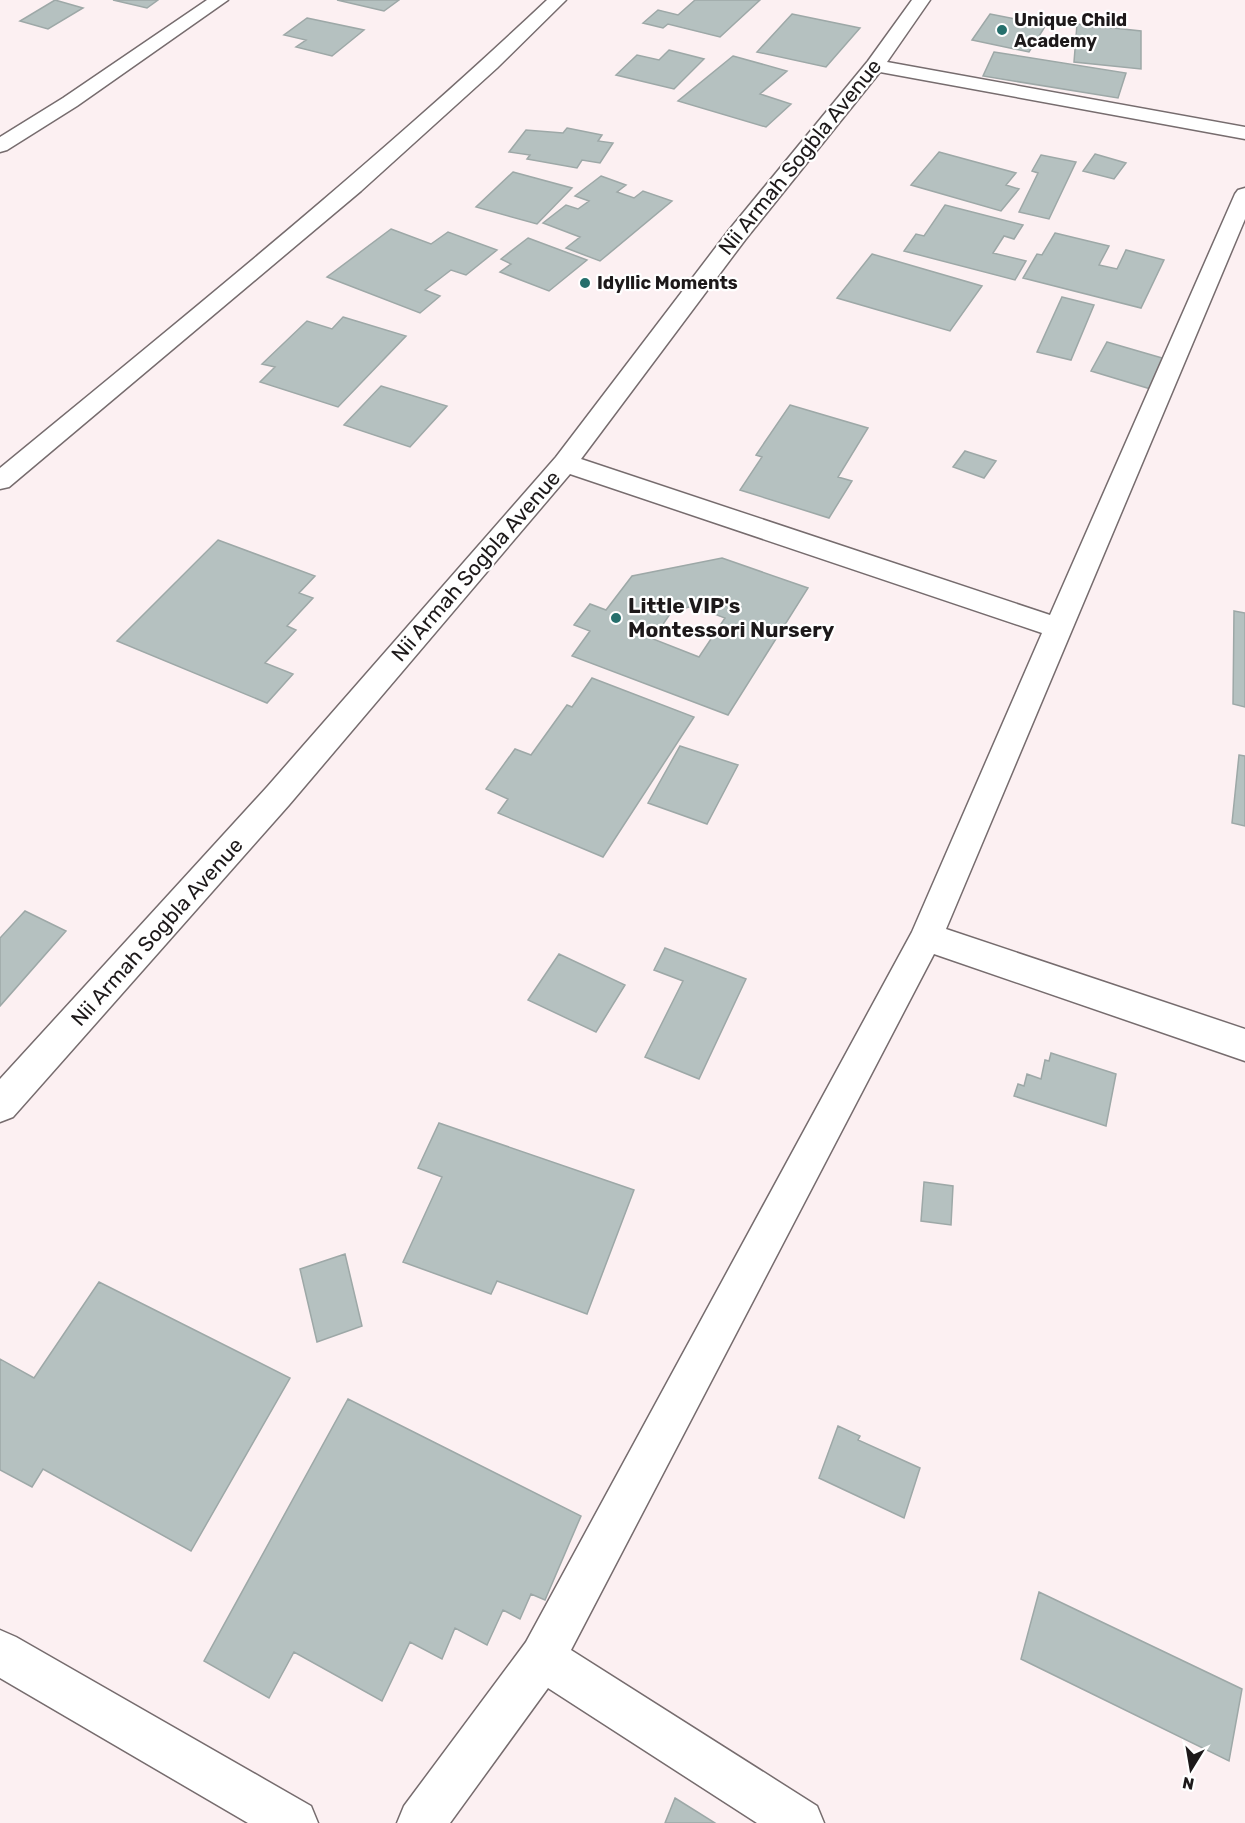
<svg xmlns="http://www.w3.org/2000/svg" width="1245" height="1823" viewBox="0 0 1245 1823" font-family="Rubik,sans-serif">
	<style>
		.building { fill: #b5c1c0; stroke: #9da8a7; stroke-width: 1.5; fill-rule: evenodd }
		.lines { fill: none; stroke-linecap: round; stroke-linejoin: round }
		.street-casing { stroke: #766c6e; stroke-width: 3 }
		.street { fill: #fff; fill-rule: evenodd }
		.poi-dot { fill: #256f6c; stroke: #fff; stroke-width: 2 }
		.labels { text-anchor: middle; stroke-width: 4.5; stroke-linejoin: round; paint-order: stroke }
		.far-poi-label { font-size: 18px; font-weight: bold; fill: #1d191a; stroke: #fff; text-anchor: start }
		.street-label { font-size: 21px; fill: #1d191a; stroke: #fff }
		.poi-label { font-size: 21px; font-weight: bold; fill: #1d191a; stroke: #fff; text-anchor: start }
	</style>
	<rect width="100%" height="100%" fill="#fcf0f2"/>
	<path class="building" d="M55,0L83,8L48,29L20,21Z
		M113,0H158L147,8Z
		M337,0H399L384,11Z
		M695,0H760L720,37L668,24L663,28L643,23L658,10L678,15Z
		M792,14L860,28L826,67L757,52Z
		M990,14L1046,25L1029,52L972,40Z
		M307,18L364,30L332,56L296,47L306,40L284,35Z
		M1077,24L1141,31V69L1074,62Z
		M669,50L704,59L674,89L616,75L637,55L659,60Z
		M994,52L1126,73L1118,98L983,76Z
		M733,56L787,71L760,94L791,104L766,127L678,101Z
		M567,128L602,135L598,141L613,143L600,163L582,160L577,168L527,159L530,155L509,152L526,130L563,133Z
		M939,152L1016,173L1006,185L1019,189L1001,211L911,185Z
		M1095,154L1126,163L1114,179L1083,171Z
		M1041,155L1076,162L1049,219L1019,212L1038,173L1032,171Z
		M513,172L572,188L537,224L476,207Z
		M601,176L626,185L617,192L634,198L643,191L672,201L600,261L566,248L580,237L543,223L566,205L578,209L589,201L575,196Z
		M945,205L1023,225L1014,239L1004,236L993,253L1026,261L1015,280L904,251L916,234L924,236Z
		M391,229L431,244L448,232L497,250L466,275L451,270L425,290L440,296L420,313L327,277Z
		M1055,233L1109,246L1099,265L1117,269L1126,250L1164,260L1141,308L1023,278L1037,254L1042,255Z
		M528,238L587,260L549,291L500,272L511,264L501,259Z
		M872,254L982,286L950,331L837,298Z
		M1062,297L1094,305L1071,360L1037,352Z
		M343,317L406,336L338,407L260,382L275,367L262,364L307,321L332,329Z
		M1107,342L1169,360L1154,390L1091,371Z
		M381,386L447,406L410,447L344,425Z
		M790,405L868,428L838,477L852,481L829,518L740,490L762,457L756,455Z
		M965,451L996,461L984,478L953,467Z
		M218,540L315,576L299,593L313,598L287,626L296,630L265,663L293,674L267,703L117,641Z
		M722,558L808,588L728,715L572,656L590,631L574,625L590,604L606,610L632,576ZM694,606L725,618L699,657L653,639L672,611Z
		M1234,611L1245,613V707L1233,704Z
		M592,678L694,717L603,857L498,813L508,799L486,789L515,749L531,755L567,705L572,707Z
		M680,746L738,765L707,824L648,803Z
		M1239,755L1245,756V826L1232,823Z
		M25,911L66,931L0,1006V938Z
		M665,948L746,979L699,1079L645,1057L683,981L654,970Z
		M559,954L625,985L596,1032L528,1000Z
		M1051,1053L1116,1074L1106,1126L1014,1096L1018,1084L1024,1086L1027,1074L1041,1079L1045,1060L1049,1061Z
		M439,1123L634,1190L587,1314L497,1281L491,1294L403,1262L442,1177L418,1168Z
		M924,1182L953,1186L951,1225L921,1221Z
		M345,1254L362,1326L317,1342L300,1269Z
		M99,1282L290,1378L191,1551L43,1469L32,1487L0,1470V1359L34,1378Z
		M348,1399L581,1516L545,1600L531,1594L520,1619L503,1610L487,1645L455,1628L442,1659L410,1642L382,1701L294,1652L269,1698L204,1661Z
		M838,1426L860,1436L858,1440L920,1468L904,1518L819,1478Z
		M1039,1592L1242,1689L1229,1761L1021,1659Z
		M675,1798L715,1823H665Z"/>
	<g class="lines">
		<g class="street-casing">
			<path id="street" d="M207,0H228L77,106L7,150L0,152V137L63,98Z
				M547,0H566L497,68L361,191L9,487L0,489V468C186,315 372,165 547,0Z
				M912,0H930L887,62L1245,127V139L880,72L745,240L581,459L1050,615L1235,194L1238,190L1245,188V219L946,929L1245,1029V1061L934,954L571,1650L817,1806L824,1823H757L548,1688L450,1823H397L404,1806L526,1642L912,932L1042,633L570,474L289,805L13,1117L0,1122V1079L267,787L556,457L729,230L868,61Z
				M0,1630L16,1637L311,1806L318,1823H248L0,1678Z"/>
		</g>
		<use href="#street" class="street"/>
	</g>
	<g class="poi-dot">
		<circle cx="1002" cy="30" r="6"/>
		<circle cx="585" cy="283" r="6"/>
		<circle cx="616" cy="618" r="6"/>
	</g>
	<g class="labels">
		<g class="far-poi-label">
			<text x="1014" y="26">Unique Child<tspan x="1014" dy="21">Academy</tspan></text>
			<text x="597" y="289">Idyllic Moments</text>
		</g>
		<g class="street-label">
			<text transform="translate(800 157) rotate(-51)" y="7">Nii Armah Sogbla Avenue</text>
			<text transform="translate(476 566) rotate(-49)" y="7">Nii Armah Sogbla Avenue</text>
			<text transform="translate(157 932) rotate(-48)" y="7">Nii Armah Sogbla Avenue</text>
		</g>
		<g class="poi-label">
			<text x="628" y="613">Little VIP's<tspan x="628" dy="24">Montessori Nursery</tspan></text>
		</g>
	</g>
	<g transform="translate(1191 1769) rotate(191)" stroke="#ffffff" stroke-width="4.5" paint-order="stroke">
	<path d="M0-4.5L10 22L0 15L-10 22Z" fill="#1d191a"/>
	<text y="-9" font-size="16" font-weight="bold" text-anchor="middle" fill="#1d191a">N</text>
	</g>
</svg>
